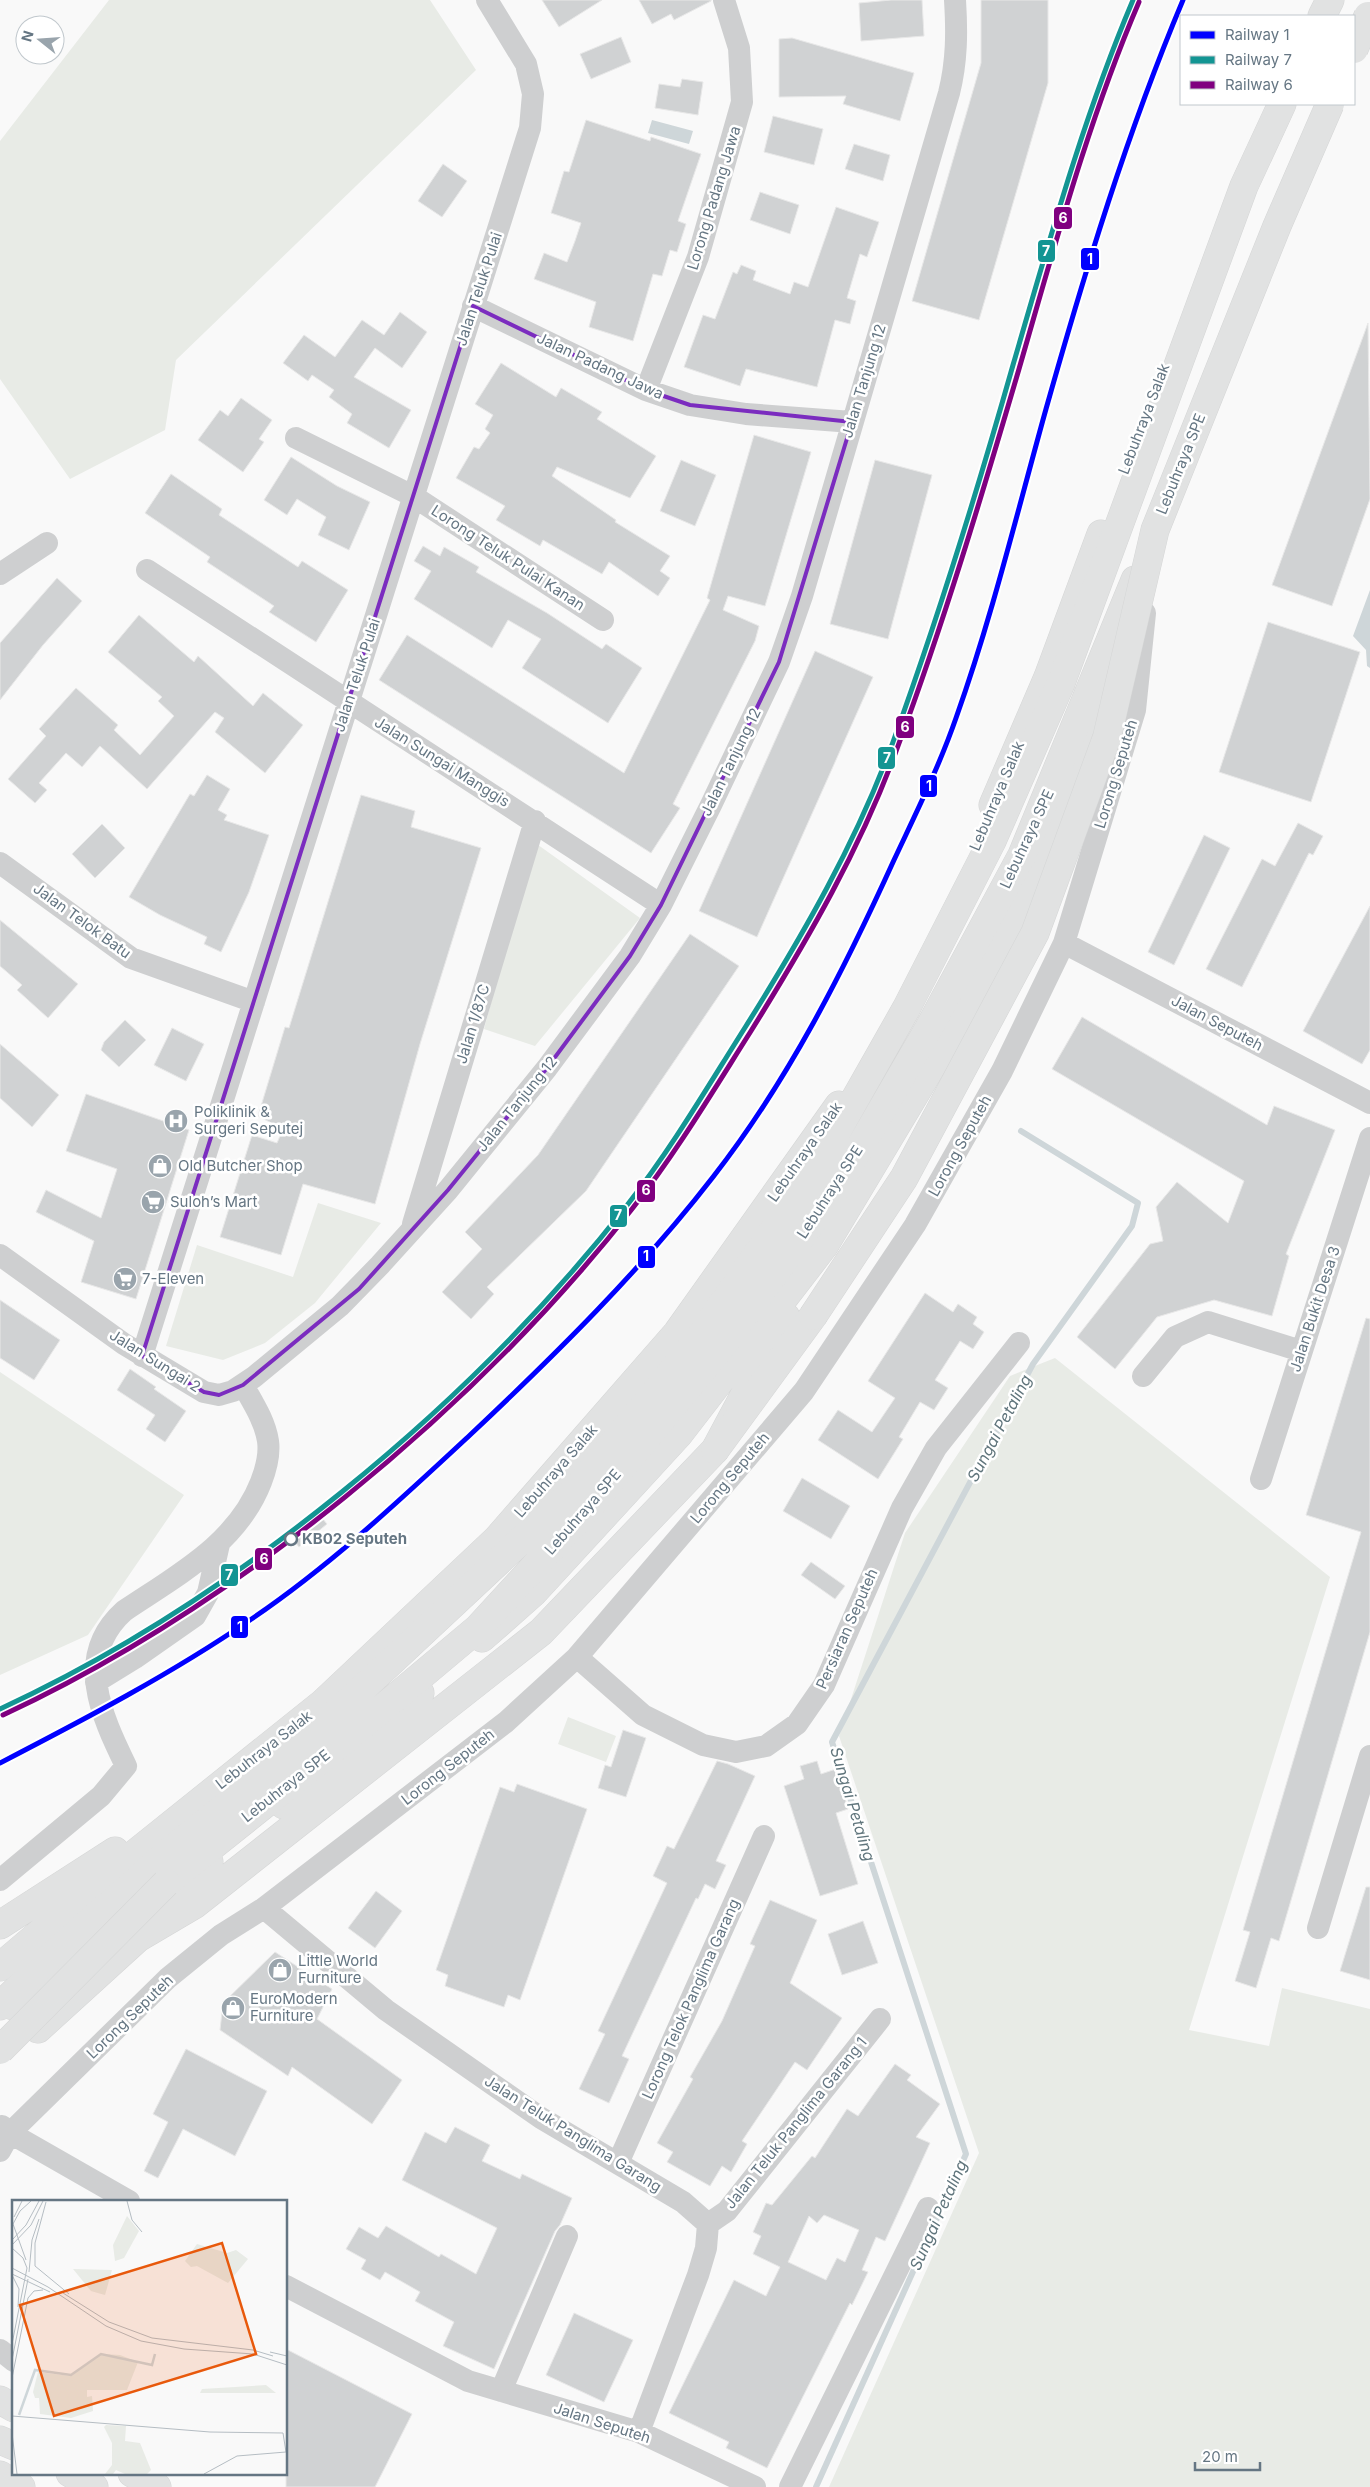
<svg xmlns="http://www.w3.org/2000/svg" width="1370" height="2487" viewBox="0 0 1370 2487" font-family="Inter,sans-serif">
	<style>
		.green { fill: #e8ebe6 }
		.water { fill: #ced6d9 }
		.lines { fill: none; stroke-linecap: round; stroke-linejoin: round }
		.stream { stroke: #ced6d9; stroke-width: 6 }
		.building { fill: #d0d2d3; stroke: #e8e8e8; fill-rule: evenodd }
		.primary-casing { stroke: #d5d6d7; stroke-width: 29 }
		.trunk-casing { stroke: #d5d6d6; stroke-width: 29 }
		.motorway-casing { stroke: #d5d6d6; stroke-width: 29 }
		.minor { stroke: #cecfd0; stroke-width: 22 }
		.primary { stroke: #e1e2e2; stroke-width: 28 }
		.trunk { stroke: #e1e2e2; stroke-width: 28 }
		.motorway { stroke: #e1e2e2; stroke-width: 28 }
		.motorway-bridge-casing { stroke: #d5d6d6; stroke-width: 29; stroke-linecap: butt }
		.motorway-bridge { stroke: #e1e2e2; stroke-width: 28 }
		.rail-1-casing { stroke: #fff; stroke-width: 9 }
		.rail-2-casing { stroke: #fff; stroke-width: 9 }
		.rail-3-casing { stroke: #fff; stroke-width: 9 }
		.rail-1 { stroke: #00f; stroke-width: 5 }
		.rail-2 { stroke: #139593; stroke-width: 5 }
		.rail-3 { stroke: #800080; stroke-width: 5 }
		.marked { fill: none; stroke: #7b2cbf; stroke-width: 4; stroke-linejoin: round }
		.stop-dot { fill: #fff; stroke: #657683; stroke-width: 2.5 }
		.labels { text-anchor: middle; stroke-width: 5; stroke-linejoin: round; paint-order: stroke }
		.street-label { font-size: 15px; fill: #657683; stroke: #fff }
		.poi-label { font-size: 15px; fill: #657683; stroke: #fff; text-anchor: start }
		.stop-label { font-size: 15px; font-weight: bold; fill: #657683; stroke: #fff; text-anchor: start }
		.water-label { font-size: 16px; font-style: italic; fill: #60757c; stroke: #fff }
		.inset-river { fill: none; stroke: #ced6d9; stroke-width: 2.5 }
		.inset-road { fill: none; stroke: #b5bdc3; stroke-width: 1 }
		.view { fill: #e8590c; fill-opacity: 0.15; stroke: #e8590c; stroke-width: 2.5 }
		.inset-edge { fill: none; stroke: #657683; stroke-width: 2.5 }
		.line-badge { stroke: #fff; stroke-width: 2 }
		.badge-label { font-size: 14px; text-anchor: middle; font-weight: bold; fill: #fff }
	</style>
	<rect width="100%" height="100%" fill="#f9f9f9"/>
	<path class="green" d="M109,0H430L476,70L176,360L165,430L70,479L0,379V141Z
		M534,842L640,918L535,1046L484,1029Z
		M318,1203L381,1223L315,1303L265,1343L223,1360L166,1346L197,1245L293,1277Z
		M1055,1358L1330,1577L1189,2030L1269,2046L1282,1988L1370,2009V2487H829L979,2153L839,1736L905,1533L1010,1376Z
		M0,1372L184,1495L88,1635L0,1675Z
		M568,1717L616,1736L606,1762L558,1744Z"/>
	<path class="water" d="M652,120L693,131L689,144L648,133Z
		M1370,590V668L1367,666L1366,650L1353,636Z"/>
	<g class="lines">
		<path class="stream" d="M816,2487L966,2154L832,1742L1033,1364L1132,1226L1138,1203L1021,1131"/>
	</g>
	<path class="building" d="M542,0H602L559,27Z
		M639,0H711V1L674,20L671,14L652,24Z
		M891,0H922L924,36L861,41L859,3Z
		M981,0H1048V83L979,320L912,301L981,63Z
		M621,37L631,62L591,79L580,54Z
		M792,38L914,73L900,121L843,104L846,96L779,97V39Z
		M682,79L703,82L698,115L655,108L659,84L680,87Z
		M773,116L823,129L814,165L764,152Z
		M586,120L650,141L651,137L701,154L678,221L686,224L677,252L670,250L662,276L653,274L633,341L589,327L596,302L534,279L544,253L567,262L575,241L581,223L551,213L564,171L569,172Z
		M854,144L890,155L883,181L845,169Z
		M443,164L467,181L442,217L418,201Z
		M760,192L799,205L790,234L750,220Z
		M836,207L879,222L867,257L860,254L847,298L856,301L850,324L835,320L817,387L746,369L740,386L684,367L703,315L715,319L733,272L737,274L741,265L756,271L753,280L790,294L794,282L808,287Z
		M400,312L427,332L402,368L375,348L354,377L411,410L389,448L347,423L352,414L329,397L334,390L312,375L308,381L283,363L304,335L335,357L362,320L384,335Z
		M1368,323L1370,499L1332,606L1272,585Z
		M501,363L556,397L561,388L602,412L597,419L656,456L630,498L557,467L552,476L616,520L615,522L670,556L660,571L670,578L658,596L609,562L602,574L543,540L540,546L496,520L505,506L456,478L474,447L479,449L490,433L485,429L493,415L475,404Z
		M241,398L272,420L259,439L264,442L243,472L198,440L220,410L228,416Z
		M754,435L811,452L765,606L728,596L723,610L759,626L755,641L673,804L680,808L651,853L379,680L407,635L624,773L710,600L707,598Z
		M291,457L337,486L370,502L349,550L318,535L326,517L297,499L287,515L264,500Z
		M681,460L716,475L695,526L660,511Z
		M875,460L932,475L888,639L830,624Z
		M171,474L222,509L219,515L298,567L302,561L348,590L316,642L269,612L274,606L207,562L210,557L145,513Z
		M423,546L440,556L444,547L479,567L476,572L547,613L602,649L606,644L642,668L608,723L522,668L541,639L508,620L492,648L414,599L431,571L414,561Z
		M57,578L82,601L43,645L0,700V643Z
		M139,615L194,662L198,656L253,706L263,693L303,725L265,773L215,732L224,718L215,712L147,789L100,746L82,767L66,753L39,783L47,790L35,803L8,779L46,736L39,729L76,688L118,725L114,730L140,755L174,716L158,701L162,697L108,652Z
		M1268,622L1360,652L1311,802L1219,772Z
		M815,651L873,677L757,937L699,911Z
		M207,775L230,789L218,810L227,815L224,820L269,835L249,892L221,952L204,944L207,937L160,915L129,897L190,794L194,796Z
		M361,795L415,811L411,827L481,848L420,1044L375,1204L303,1184L281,1255L220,1237L252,1135L277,1143L283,1129L258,1116L285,1027L289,1028Z
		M1298,823L1323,836L1313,855L1309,853L1242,987L1206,969L1262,859L1275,866Z
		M102,824L125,848L95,878L72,854Z
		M1204,835L1230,848L1174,965L1148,952Z
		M1370,906V1050L1362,1064L1303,1031Z
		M0,920L78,984L48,1018L17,990L22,985L0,966Z
		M690,934L739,966L586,1191L487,1287L494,1294L471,1319L442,1292L482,1249L465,1232L538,1155Z
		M1082,1017L1267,1125L1274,1106L1335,1130L1286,1254L1289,1256L1272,1316L1214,1300L1157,1317L1115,1369L1077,1337L1150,1244L1163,1241L1156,1207L1177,1182L1228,1223L1244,1181L1052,1069Z
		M125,1020L146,1040L119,1067L101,1050L104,1042Z
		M172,1028L204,1044L186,1081L154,1065Z
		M0,1044L59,1095L32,1127L0,1098Z
		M86,1094L189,1130L136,1299L81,1282L94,1241L36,1212L46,1190L101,1218L117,1169L66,1151Z
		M925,1293L953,1312L958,1304L977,1317L973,1324L984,1332L973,1349L960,1341L935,1380L948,1388L934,1410L920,1402L899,1437L903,1439L878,1479L818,1440L838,1410L872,1432L895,1398L868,1381Z
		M0,1300L60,1340L34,1380L0,1358Z
		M1366,1318L1370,1319V1632L1279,1941L1271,1938L1256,1988L1235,1981L1250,1932L1243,1930L1361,1532L1306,1515Z
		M130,1369L156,1387L154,1389L186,1411L165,1442L146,1429L155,1415L117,1390Z
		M802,1478L850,1506L831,1539L783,1511Z
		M317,1512L327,1524L299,1547L289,1534Z
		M811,1562L845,1586L835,1599L801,1575Z
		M623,1730L646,1738L626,1797L598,1788L605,1765L611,1767Z
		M717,1761L728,1764L755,1776L716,1861L726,1865L715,1889L705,1884L698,1899L696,1898L622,2056L629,2059L609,2103L579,2089L605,2034L598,2031L667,1883L653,1876L667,1846L674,1849Z
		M817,1761L821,1774L836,1769L848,1809L836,1813L858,1884L820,1896L784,1786L804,1779L800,1766Z
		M517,1784L587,1809L520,2000L508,1995L504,2007L445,1986L448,1975L436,1970L500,1787L514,1792Z
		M1366,1887H1370V1980L1340,1971Z
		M376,1891L402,1911L375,1948L348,1928Z
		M770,1900L817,1920L790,1983L842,2018L807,2070L795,2062L742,2141L747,2144L731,2172L722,2166L710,2186L667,2162L673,2152L657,2143L693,2079L690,2077L722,2021L755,1946L750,1944Z
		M863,1921L878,1963L842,1975L828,1934Z
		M275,1952L332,1989L317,2019L402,2080L372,2124L292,2067L288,2076L220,2030L223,2003Z
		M186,2049L267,2091L235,2156L183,2129L158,2178L144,2171L168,2122L153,2114Z
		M895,2064L911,2075L907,2080L940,2104L916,2137L930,2143L885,2241L876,2237L862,2270L868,2272L852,2305L850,2303L767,2468L726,2448L729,2442L669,2413L734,2280L766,2296L780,2267L753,2254L761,2236L753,2232L766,2203L772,2205L812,2156L815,2158L847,2109L858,2116ZM824,2215L859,2230L845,2262L837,2258L826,2280L788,2262L809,2216L817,2223Z
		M455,2127L490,2145L482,2161L520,2179L522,2174L572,2198L560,2225L555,2231L494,2369L443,2346L454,2322L415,2301L420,2292L385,2272L380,2280L361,2269L366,2260L346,2249L359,2227L378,2238L386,2226L439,2257L441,2254L476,2274L497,2228L402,2180L425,2132L446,2143Z
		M574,2313L633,2340L604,2402L546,2375Z
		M286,2349L412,2414L375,2487H286Z"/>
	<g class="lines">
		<g class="primary-casing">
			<path id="primary" d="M0,2440L14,2446
				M70,2473L94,2487"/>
		</g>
		<g class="trunk-casing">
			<path id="trunk" d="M993,805L1048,677L1101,534
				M482,1638L533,1593L679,1434L824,1246L945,1044L1007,928L1066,795L1112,678
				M284,1805L354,1752L420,1693
				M0,1925L115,1851
				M138,1938L194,1905L541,1632L715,1450L786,1317
				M0,1967L107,1876L323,1703L497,1539L677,1333L839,1105
				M13,2006L87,1952
				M38,2029L138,1938L209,1862
				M0,2400L14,2408
				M132,2473L157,2487
				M0,2475L21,2487"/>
		</g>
		<g class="motorway-casing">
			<path id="motorway" d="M1322,16L1330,0
				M715,1450L813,1316
				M166,1883L335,1748L478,1628L592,1504L718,1351L834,1192L929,1028L1022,855L1135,580
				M0,2006L46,1961L164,1856L316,1732L577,1488L699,1338L812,1175L906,1009L992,841L1061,683L1244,186L1282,104"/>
		</g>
		<path class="minor" d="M473,306L646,390L690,405L746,414L852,422
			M646,390L698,257L742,102L739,48L724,0
			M296,438L413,496L603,620
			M147,570L661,905
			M0,574L47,543
			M0,863L131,958L254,1002
			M1064,943L1370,1103
			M413,1224L535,821
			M0,1255L124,1344L204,1392L219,1395L233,1391L254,1377L340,1306L380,1265L448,1190L547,1068L630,956L661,905L711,805L779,662L802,596L949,93C957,61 957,32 955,0
			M142,1356L530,128L533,94L526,64L487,0
			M1143,1376L1175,1337L1208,1322L1301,1351
			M1261,1479L1370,1138
			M577,1657L643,1715L703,1745L736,1752L766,1746L797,1724L824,1685L902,1508L936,1448L1019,1343
			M96,1682L135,1658L195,1616L208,1593L219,1544
			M0,1880L101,1796L126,1766C101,1715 74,1656 124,1611C176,1576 237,1544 261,1482C266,1469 270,1455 268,1441C265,1421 253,1403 243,1385
			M264,1908L386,2010L541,2118L683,2202L708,2224L706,2248L698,2275L639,2432
			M1318,1928L1370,1756
			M2,2126L10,2133L129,2201
			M0,2151L10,2133L168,1978L221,1935L264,1908L506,1722L577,1657L804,1391L915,1225L1002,1071L1064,943L1135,710L1145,613
			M618,2163L764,1836
			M708,2224L727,2211L880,2019
			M286,2286L468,2381L639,2432L755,2487
			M0,2350L14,2361
			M501,2391L567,2236
			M790,2487L928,2208"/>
		<use href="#primary" class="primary"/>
		<use href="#trunk" class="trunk"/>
		<use href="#motorway" class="motorway"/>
		<g class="motorway-bridge-casing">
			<path id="motorway-bridge" d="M1354,49L1368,16
				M813,1316L904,1178L1035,933L1107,737L1155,530L1277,226L1330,104
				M0,2050L166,1883"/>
		</g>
		<use href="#motorway-bridge" class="motorway-bridge"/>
		<g class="rail-1-casing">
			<path id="rail-1" d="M0,1763C85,1719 171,1674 250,1620C330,1566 400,1500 470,1435C556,1354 641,1270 713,1177C788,1081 844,970 894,860C916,813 939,767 956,718C992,617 1017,513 1046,409C1085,271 1127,133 1183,0"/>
		</g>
		<g class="rail-2-casing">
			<path id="rail-2" d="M0,1709C232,1602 471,1405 628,1204C672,1148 708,1086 746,1026C803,935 856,843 893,742C938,618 977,492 1013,365C1049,242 1083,118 1133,0"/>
		</g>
		<g class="rail-3-casing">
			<path id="rail-3" d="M3,1715C235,1607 474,1410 632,1209C676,1153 713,1091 751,1031C808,939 861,848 898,746C944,622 982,495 1019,369C1055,245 1088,121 1139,2"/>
		</g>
		<use href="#rail-1" class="rail-1"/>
		<use href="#rail-2" class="rail-2"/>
		<use href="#rail-3" class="rail-3"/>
	</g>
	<path class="marked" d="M473,306L646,390L690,405L852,422L779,662L661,905L630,956L547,1068L448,1190L359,1289L243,1385L219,1395L204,1392L142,1356Z"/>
	<defs>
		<g id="hospital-disc" transform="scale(1.25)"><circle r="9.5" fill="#99a4ac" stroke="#fff"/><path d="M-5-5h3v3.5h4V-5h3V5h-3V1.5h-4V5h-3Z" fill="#fff"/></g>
		<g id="shop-disc" transform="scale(1.25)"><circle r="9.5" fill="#99a4ac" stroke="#fff"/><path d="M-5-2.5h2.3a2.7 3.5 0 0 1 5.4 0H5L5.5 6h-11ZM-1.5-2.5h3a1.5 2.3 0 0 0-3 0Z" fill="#fff"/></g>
		<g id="supermarket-disc" transform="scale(1.25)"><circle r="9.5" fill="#99a4ac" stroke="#fff"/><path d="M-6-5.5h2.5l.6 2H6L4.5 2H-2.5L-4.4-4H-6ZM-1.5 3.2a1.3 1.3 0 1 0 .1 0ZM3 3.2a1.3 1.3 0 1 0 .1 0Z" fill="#fff"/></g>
	</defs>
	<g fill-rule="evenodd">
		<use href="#hospital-disc" x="176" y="1121"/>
		<use href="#shop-disc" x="160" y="1166"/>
		<use href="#supermarket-disc" x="153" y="1202"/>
		<use href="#supermarket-disc" x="125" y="1279"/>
		<use href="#shop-disc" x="280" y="1970"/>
		<use href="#shop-disc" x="233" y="2008"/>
	</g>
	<circle class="stop-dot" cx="291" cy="1539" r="6"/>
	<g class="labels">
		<g class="street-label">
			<text transform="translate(714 198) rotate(-73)" y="5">Lorong Padang Jawa</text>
			<text transform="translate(479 289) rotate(-72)" y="5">Jalan Teluk Pulai</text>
			<text transform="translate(600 366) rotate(25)" y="5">Jalan Padang Jawa</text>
			<text transform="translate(864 381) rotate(-73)" y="5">Jalan Tanjung 12</text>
			<text transform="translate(1144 419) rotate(-69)" y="5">Lebuhraya Salak</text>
			<text transform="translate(1181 464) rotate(-68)" y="5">Lebuhraya SPE</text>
			<text transform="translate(508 558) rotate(33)" y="5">Lorong Teluk Pulai Kanan</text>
			<text transform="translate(357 675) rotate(-72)" y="5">Jalan Teluk Pulai</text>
			<text transform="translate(442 762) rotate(32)" y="5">Jalan Sungai Manggis</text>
			<text transform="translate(731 762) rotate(-64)" y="5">Jalan Tanjung 12</text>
			<text transform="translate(1116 774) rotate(-73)" y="5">Lorong Seputeh</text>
			<text transform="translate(997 796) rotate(-67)" y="5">Lebuhraya Salak</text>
			<text transform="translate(1027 839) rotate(-65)" y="5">Lebuhraya SPE</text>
			<text transform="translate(82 921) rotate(36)" y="5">Jalan Telok Batu</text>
			<text transform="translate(1217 1023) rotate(28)" y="5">Jalan Seputeh</text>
			<text transform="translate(473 1024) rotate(-73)" y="5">Jalan 1/87C</text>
			<text transform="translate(517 1104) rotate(-51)" y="5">Jalan Tanjung 12</text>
			<text transform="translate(960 1146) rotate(-61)" y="5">Lorong Seputeh</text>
			<text transform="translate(805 1152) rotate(-55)" y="5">Lebuhraya Salak</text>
			<text transform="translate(830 1192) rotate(-57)" y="5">Lebuhraya SPE</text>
			<text transform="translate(1315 1309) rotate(-72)" y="5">Jalan Bukit Desa 3</text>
			<text transform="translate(155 1361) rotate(32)" y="5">Jalan Sungai 2</text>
			<text transform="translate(556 1471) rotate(-49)" y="5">Lebuhraya Salak</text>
			<text transform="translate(730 1478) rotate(-50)" y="5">Lorong Seputeh</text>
			<text transform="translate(583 1512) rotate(-49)" y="5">Lebuhraya SPE</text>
			<text transform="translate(847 1629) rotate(-66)" y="5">Persiaran Seputeh</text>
			<text transform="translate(264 1750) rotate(-38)" y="5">Lebuhraya Salak</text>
			<text transform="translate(448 1767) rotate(-38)" y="5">Lorong Seputeh</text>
			<text transform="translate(286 1786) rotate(-38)" y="5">Lebuhraya SPE</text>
			<text transform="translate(691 1999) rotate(-66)" y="5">Lorong Telok Panglima Garang</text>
			<text transform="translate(130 2017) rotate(-44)" y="5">Lorong Seputeh</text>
			<text transform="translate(796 2123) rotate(-51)" y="5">Jalan Teluk Panglima Garang 1</text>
			<text transform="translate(573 2134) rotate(32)" y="5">Jalan Teluk Panglima Garang</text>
			<text transform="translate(602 2423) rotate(18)" y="5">Jalan Seputeh</text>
		</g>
		<g class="poi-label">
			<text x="194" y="1117">Poliklinik &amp;<tspan x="194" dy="17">Surgeri Seputej</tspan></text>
			<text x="178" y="1171">Old Butcher Shop</text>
			<text x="170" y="1207">Suloh’s Mart</text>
			<text x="142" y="1284">7-Eleven</text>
			<text x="298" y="1966">Little World<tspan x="298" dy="17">Furniture</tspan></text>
			<text x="250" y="2004">EuroModern<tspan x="250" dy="17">Furniture</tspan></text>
		</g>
		<g class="stop-label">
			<text x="302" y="1544">KB02 Seputeh</text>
		</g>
		<g class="water-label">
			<text transform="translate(999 1428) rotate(-62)" y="6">Sungai Petaling</text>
			<text transform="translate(853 1804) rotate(73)" y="6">Sungai Petaling</text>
			<text transform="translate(938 2215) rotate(-66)" y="6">Sungai Petaling</text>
		</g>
	</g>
	<g transform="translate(12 2200)">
		<rect width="275" height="275" fill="#f9f9f9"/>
		<path d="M115,16L127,31L112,58L103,61L101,45ZM185,44L215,53L224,50L236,59L216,83L185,66L179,67L173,61ZM61,69L100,70L93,95L79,91ZM90,154L108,155L126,162L115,190H75V197L80,196L81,211L59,218L28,214L27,198H23L21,192L26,172L59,176ZM254,185L264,193H188L190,189ZM94,225L114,226L113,241L128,243L139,270L135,274H113L104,270L101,274H93L100,265V243L92,227Z" fill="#e8ebe6"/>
		<path class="inset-river" d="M7,215L23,170L59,175L89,154L140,165L143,154"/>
		<path class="inset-road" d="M115,1L120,20L130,32M34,2L23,43V66L57,94M2,17L10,1M0,40L14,25L27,1M0,45L19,25L31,1M0,48L11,58L15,68L0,144M14,60L1,24L8,11L19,1M0,68L36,87L94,126L129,141L172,149L241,154L275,165M17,72L20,40L27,19M0,74L38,92M0,75L7,89L6,107M51,93L97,122L140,138L241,150L261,156M258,152L275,156M0,160L16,79M0,178L16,98L22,91L31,90M0,216L198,232L271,233L274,252M0,233L5,274M192,274L225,256L274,252"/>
		<path class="view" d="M210,43L244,154L42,216L8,105Z"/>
		<rect width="275" height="275" class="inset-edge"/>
	</g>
	<g class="line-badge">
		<rect x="1053" y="206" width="20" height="24" rx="5" fill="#800080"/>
		<rect x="1037" y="239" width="19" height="24" rx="5" fill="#139593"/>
		<rect x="1080" y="247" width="20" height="24" rx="5" fill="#00f"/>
		<rect x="895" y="715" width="20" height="24" rx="5" fill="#800080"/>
		<rect x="877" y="746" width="19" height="24" rx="5" fill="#139593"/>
		<rect x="919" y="774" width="19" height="24" rx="5" fill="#00f"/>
		<rect x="636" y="1179" width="20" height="24" rx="5" fill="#800080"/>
		<rect x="609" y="1204" width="19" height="24" rx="5" fill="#139593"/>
		<rect x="637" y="1245" width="19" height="24" rx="5" fill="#00f"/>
		<rect x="254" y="1547" width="19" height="24" rx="5" fill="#800080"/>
		<rect x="220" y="1563" width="19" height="24" rx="5" fill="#139593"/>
		<rect x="230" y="1615" width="19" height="24" rx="5" fill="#00f"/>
	</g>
	<g class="badge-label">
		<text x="1063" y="223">6</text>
		<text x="1046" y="256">7</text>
		<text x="1090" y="264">1</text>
		<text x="905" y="732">6</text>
		<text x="887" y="763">7</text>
		<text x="929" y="791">1</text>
		<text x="646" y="1195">6</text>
		<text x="618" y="1220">7</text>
		<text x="646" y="1261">1</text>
		<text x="264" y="1564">6</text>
		<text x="229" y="1580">7</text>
		<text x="240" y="1632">1</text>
	</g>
	<rect x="1180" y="15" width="175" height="90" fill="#ffffff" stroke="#c1c8cd"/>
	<rect x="1190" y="31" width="25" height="8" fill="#0000ff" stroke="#c1c8cd"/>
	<text x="1225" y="40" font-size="15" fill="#657683">Railway 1</text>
	<rect x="1190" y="56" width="25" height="8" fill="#139593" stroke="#c1c8cd"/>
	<text x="1225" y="65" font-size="15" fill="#657683">Railway 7</text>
	<rect x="1190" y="81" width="25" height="8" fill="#800080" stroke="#c1c8cd"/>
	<text x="1225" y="90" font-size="15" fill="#657683">Railway 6</text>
	<g transform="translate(40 40) rotate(287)"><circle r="24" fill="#ffffff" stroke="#c1c8cd"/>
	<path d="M0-4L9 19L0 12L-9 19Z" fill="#99a4ac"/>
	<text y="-8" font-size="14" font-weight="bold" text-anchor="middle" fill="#657683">N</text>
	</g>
	<path d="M1195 2462v8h65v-8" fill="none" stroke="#657683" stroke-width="2.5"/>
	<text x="1202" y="2462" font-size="15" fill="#657683" stroke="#ffffff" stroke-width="4" paint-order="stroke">20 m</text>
</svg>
